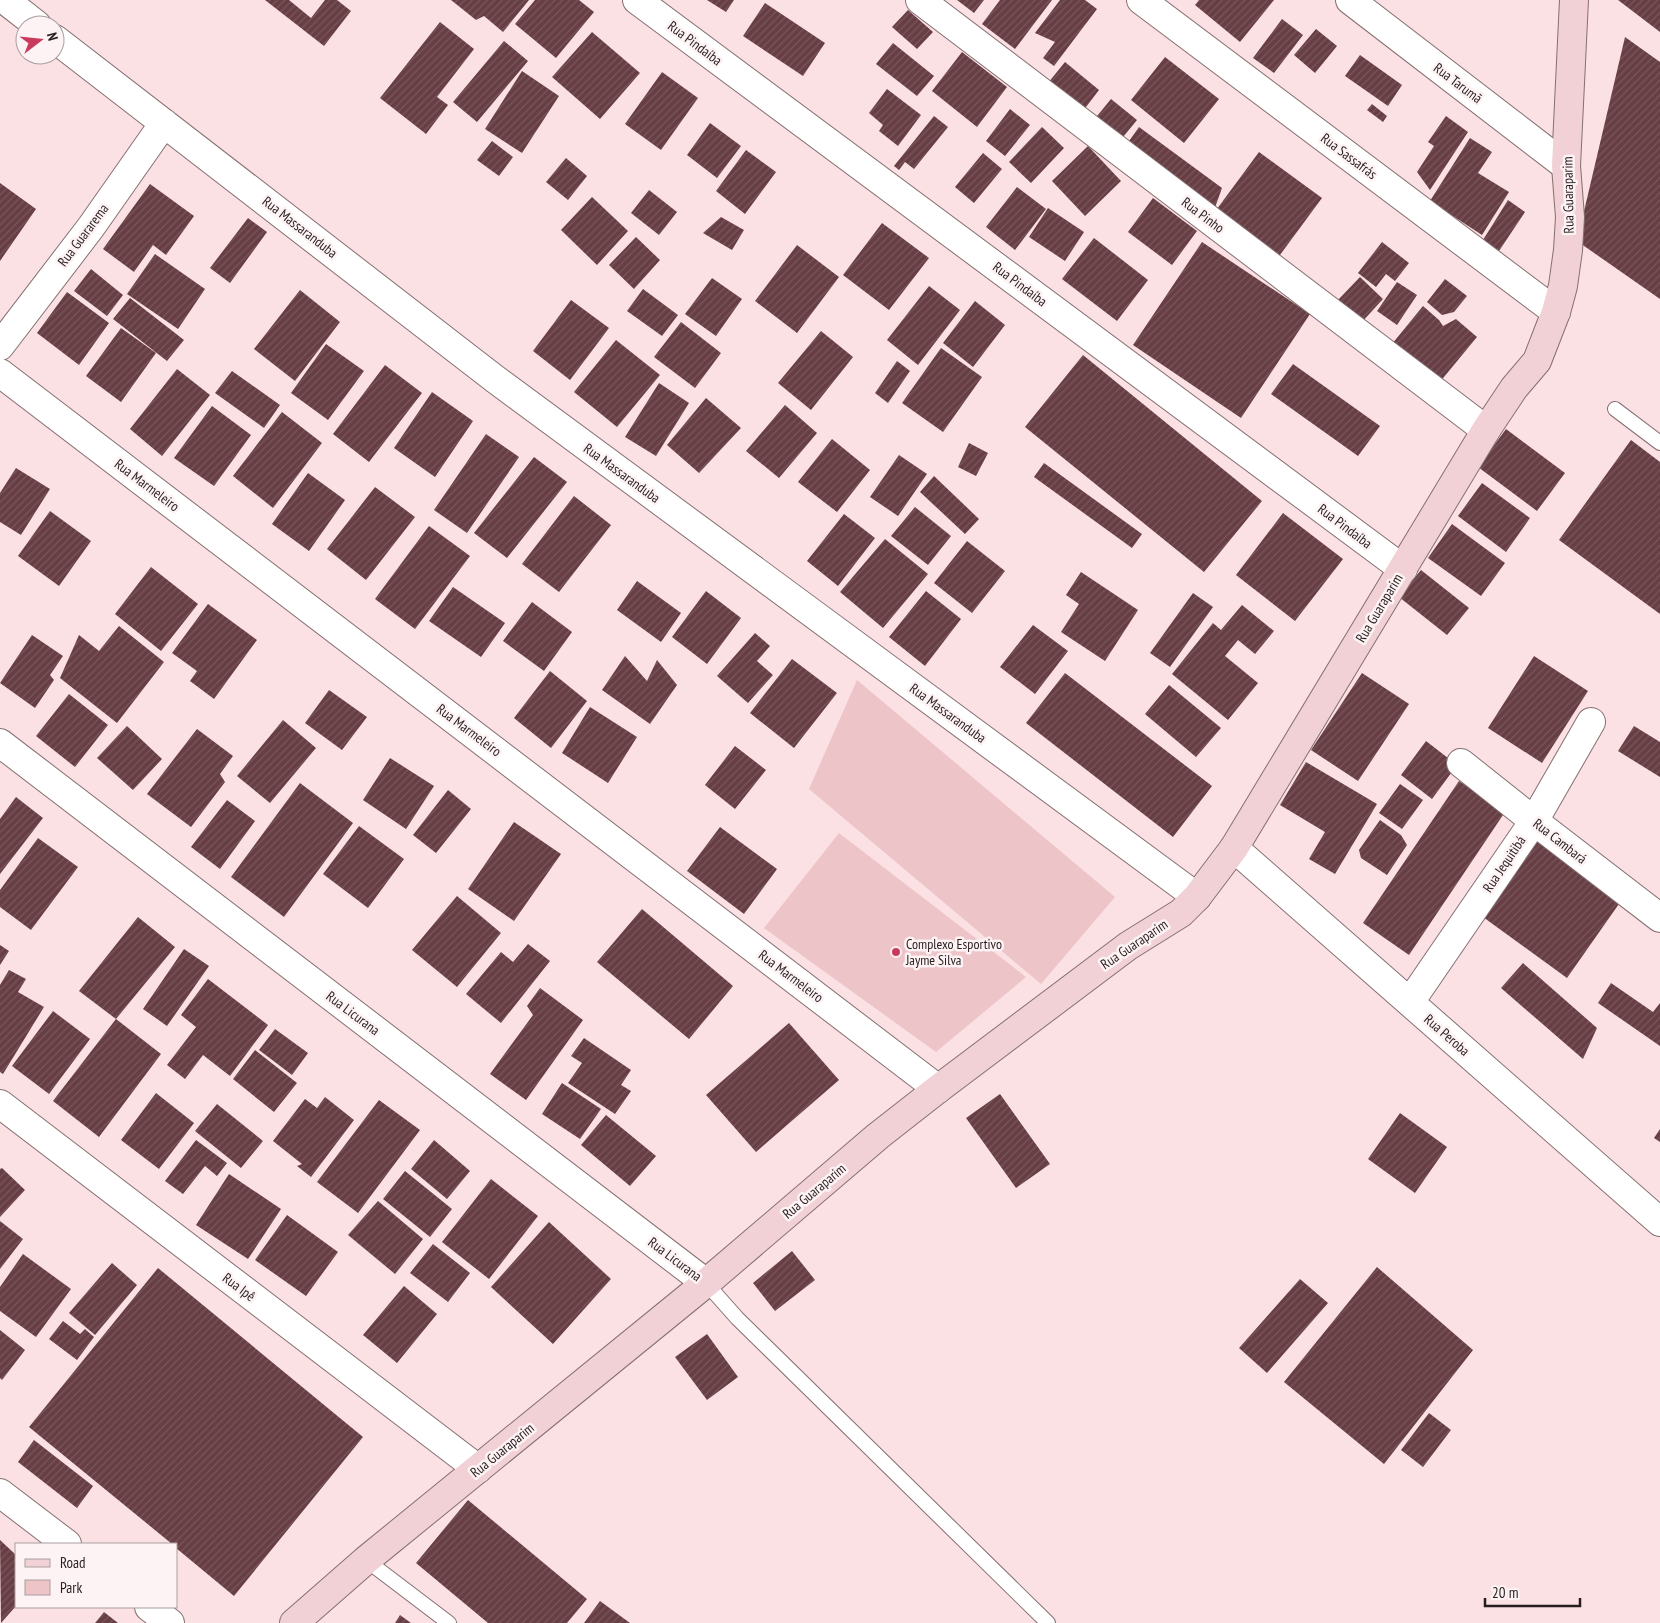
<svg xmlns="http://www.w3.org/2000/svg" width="1660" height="1623" viewBox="0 0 1660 1623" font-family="'PT Sans Narrow',sans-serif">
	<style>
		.green { fill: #edc4c8 }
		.building { fill: url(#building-hatch) }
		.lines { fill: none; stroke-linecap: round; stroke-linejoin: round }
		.lane-casing { stroke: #856f71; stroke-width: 16 }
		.street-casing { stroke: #856f71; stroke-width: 30 }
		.secondary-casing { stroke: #856f71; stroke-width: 30 }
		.lane { stroke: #fff; stroke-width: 14 }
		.street { stroke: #fff; stroke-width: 28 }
		.secondary { stroke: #f1d1d6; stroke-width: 28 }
		.poi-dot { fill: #c93a5d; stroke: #fef3f4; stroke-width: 2 }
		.labels { text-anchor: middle; stroke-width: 5; stroke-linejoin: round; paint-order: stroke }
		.street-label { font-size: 14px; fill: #271e1f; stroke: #fef3f4 }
		.poi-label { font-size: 14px; fill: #271e1f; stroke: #fef3f4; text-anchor: start }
	</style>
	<defs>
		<pattern id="building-hatch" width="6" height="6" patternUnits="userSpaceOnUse" patternTransform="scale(1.25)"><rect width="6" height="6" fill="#673e44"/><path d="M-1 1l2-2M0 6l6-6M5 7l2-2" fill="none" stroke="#78575c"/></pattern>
	</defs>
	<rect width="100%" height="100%" fill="#fbe1e4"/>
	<path class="green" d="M857,680L1115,897L1041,984L809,789Z
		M839,833L1026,977L936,1052L764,928Z"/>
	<path class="building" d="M265,0H289L311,18L325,0H337L351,11L324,46Z
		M451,0H529L503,32L484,16L476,20Z
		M535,0H579L594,12L556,58L515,24Z
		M707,0H734L726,12Z
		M957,0H984L974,13Z
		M1000,0H1052L1015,49L982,24Z
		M1060,0H1085L1097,9L1054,66L1043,58L1055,42L1035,33Z
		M1199,0H1274L1240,42L1195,5Z
		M1618,0H1660V32Z
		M765,3L825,43L803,76L743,36Z
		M908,10L933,32L917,49L892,27Z
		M1282,19L1303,35L1274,73L1253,58Z
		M440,22L474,49L437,97L448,105L426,134L380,98Z
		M1316,29L1337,46L1315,73L1294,55Z
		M592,32L640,73L600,119L552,77Z
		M1625,37L1660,62V299L1577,241Z
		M504,41L528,61L477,122L453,102Z
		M893,43L934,76L917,96L876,64Z
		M962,52L1007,87L977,127L932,91Z
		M1360,55L1402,85L1388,106L1345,76Z
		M1165,57L1219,99L1184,143L1131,100Z
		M1065,62L1099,90L1083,111L1048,83Z
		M522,71L559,96L522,153L485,129Z
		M662,72L698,98L661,150L625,124Z
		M887,89L921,115L898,146L879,131L883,125L869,113Z
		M1111,99L1137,120L1119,142L1093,121Z
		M1372,104L1387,116L1383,122L1367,110Z
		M1010,109L1030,125L1005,156L986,141Z
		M934,116L948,127L914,169L905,162L899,170L894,166Z
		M1446,116L1468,132L1430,190L1417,172L1434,146L1428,142Z
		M710,123L741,146L717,178L687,155Z
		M1042,127L1064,148L1031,183L1009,162Z
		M1139,127L1222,188L1212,216L1122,151Z
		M1470,138L1492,152L1478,173L1509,192L1482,235L1430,201Z
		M492,141L513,157L499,176L477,160Z
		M1088,146L1121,181L1085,216L1052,181Z
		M746,150L776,172L745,214L716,191Z
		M1259,152L1322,198L1277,259L1214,213Z
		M983,153L1002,169L974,203L955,187Z
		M566,158L587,176L568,200L546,182Z
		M0,183L36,209L0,261Z
		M150,184L194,216L166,255L153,245L134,272L103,249Z
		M1017,187L1046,209L1015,250L986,227Z
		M649,190L677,212L659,235L631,213Z
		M592,197L628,231L597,265L561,230Z
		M1153,198L1197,231L1172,265L1128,232Z
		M1508,200L1525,212L1499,251L1483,240Z
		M1048,208L1084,232L1065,261L1029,237Z
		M721,217L744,230L732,250L703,233Z
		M248,218L267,232L230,283L210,268Z
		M882,223L929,258L889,310L843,275Z
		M636,237L660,260L634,289L609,265Z
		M1094,238L1148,280L1117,321L1062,279Z
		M1202,242L1310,314L1241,418L1133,345Z
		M1382,242L1409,263L1395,281L1386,274L1376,287L1358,273Z
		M797,245L839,277L797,333L755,301Z
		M155,254L205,289L178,329L127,294Z
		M91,269L123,295L107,316L74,291Z
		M1360,277L1383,299L1361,323L1337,301Z
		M712,278L742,299L716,336L685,314Z
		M1445,279L1467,296L1454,312L1442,315L1427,302Z
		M1397,282L1417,295L1397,325L1377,311Z
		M929,286L960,310L918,365L887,340Z
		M643,289L678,315L662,336L627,311Z
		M300,290L340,322L295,381L254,349Z
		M67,292L109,323L79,365L37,333Z
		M130,298L184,340L167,361L113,319Z
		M571,300L609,328L570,380L533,351Z
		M975,301L1005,325L973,367L943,343Z
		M1423,306L1439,320L1443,326L1456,319L1477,337L1439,383L1392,344Z
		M681,322L721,353L695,388L654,357Z
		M121,328L156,353L121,402L86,376Z
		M821,331L853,357L811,410L778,383Z
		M616,340L660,375L617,427L574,392Z
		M326,344L364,371L328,420L291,393Z
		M941,348L982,377L943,432L902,403Z
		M1083,355L1262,501L1204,572L1025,427Z
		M897,361L910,371L888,403L875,393Z
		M1293,364L1380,426L1358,456L1271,394Z
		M385,365L422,393L369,462L333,434Z
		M177,369L210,395L162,456L130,429Z
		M232,371L280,405L264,428L215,393Z
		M659,383L689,403L656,456L625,437Z
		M432,392L473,421L435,477L394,448Z
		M706,398L741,428L699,473L667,445Z
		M785,405L817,433L779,478L746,451Z
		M212,406L251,435L214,486L174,458Z
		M282,412L322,443L273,508L233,476Z
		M1506,429L1565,473L1537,511L1478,467Z
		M486,434L519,457L467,533L434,510Z
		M832,439L870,470L837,512L798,482Z
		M1631,440L1660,462V614L1559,540Z
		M969,443L988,453L976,476L958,467Z
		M899,455L927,474L898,516L870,497Z
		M534,457L567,482L507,558L474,533Z
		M1044,463L1142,534L1132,548L1034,477Z
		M16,468L50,489L21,535L0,522V493Z
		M308,473L345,500L309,551L272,524Z
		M934,476L979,519L965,534L920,492Z
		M1482,483L1530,518L1506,552L1458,516Z
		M375,487L415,517L366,580L327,549Z
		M574,496L611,525L559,592L522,564Z
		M915,507L951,536L928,565L891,536Z
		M50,511L91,541L59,586L18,556Z
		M1283,513L1343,559L1295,621L1236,575Z
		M844,514L875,538L838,586L807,561Z
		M1452,524L1505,563L1481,596L1428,558Z
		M429,526L470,556L415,629L375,599Z
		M885,539L928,574L883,628L840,592Z
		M967,541L1005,571L972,613L934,583Z
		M151,567L198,604L161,651L115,614Z
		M1421,570L1469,608L1447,635L1399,597Z
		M1081,572L1138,610L1105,661L1061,632L1079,604L1066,595Z
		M637,581L681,613L661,642L617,610Z
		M453,587L505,623L481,657L429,621Z
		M706,591L741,618L707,664L672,637Z
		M926,591L961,619L925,666L889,637Z
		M1193,593L1213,607L1170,667L1150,653Z
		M532,602L572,632L544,671L503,641Z
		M208,604L257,640L214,699L190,681L197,671L172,653Z
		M1242,605L1274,631L1255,654L1238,640L1225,656L1258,683L1228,720L1172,674L1213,623L1221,630Z
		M1033,625L1068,651L1035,694L1000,667Z
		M119,626L164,662L117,723L60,678L79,635L99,651Z
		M755,633L770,646L757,661L773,675L748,703L717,676Z
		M32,635L63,656L50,675L54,680L35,708L0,683Z
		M625,656L647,681L657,660L677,685L650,724L602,690Z
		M1534,656L1588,691L1542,763L1488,728Z
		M792,659L837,693L794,748L750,713Z
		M550,671L587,701L551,748L514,718Z
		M1065,673L1212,786L1173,837L1026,723Z
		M1362,673L1409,704L1358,781L1311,750Z
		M1169,685L1221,728L1196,757L1145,714Z
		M329,690L367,717L342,750L305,723Z
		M69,694L108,725L75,767L36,736Z
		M590,707L637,737L608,783L562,753Z
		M283,720L316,748L270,803L237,776Z
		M127,726L162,759L133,790L97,758Z
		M1634,726L1660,742V777L1618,751Z
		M197,729L233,756L220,774L225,782L191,827L147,794Z
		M1426,741L1457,765L1432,799L1401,775Z
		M735,746L766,770L735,809L705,785Z
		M390,758L434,786L406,829L363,800Z
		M1306,762L1377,804L1335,874L1309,859L1325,832L1280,805Z
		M1459,781L1505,812L1409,955L1363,923Z
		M300,783L353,823L284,917L231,877Z
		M1400,784L1423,800L1402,829L1379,813Z
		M448,790L471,809L436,853L413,835Z
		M16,797L43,818L0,874V819Z
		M227,800L255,821L220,869L191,847Z
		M1380,820L1401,835L1407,845L1387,875L1361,858L1359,850Z
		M514,822L561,854L514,921L468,889Z
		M359,826L404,859L368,908L323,874Z
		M720,827L777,869L744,914L687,871Z
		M38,838L78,867L31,930L0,907V890Z
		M1537,841L1621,901L1567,978L1483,917Z
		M457,896L501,933L457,987L412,950Z
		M642,909L733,986L689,1039L597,962Z
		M138,917L175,947L116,1019L161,1054L99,1137L53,1101L116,1019L79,991Z
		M528,944L550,961L501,1023L466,994L501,952L513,962Z
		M0,945L9,951L0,965Z
		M184,949L209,966L167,1026L143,1009Z
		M1523,963L1597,1028L1583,1059L1501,988Z
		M9,970L26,979L18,992L44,1007L3,1074L0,1072V985Z
		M208,979L268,1025L230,1076L203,1055L185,1079L167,1065L196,1027L181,1015Z
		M1611,983L1653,1012L1660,1003V1046L1598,1003Z
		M540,988L583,1020L526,1100L490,1074L533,1015L527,1006Z
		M53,1011L90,1039L49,1094L12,1066Z
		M789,1023L839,1080L756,1152L706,1095Z
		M275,1029L308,1053L292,1075L259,1050Z
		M584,1038L631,1070L621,1085L631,1091L615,1114L568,1083L582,1063L571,1056Z
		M255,1050L297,1083L274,1112L233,1079Z
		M562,1083L601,1109L580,1139L542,1114Z
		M156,1093L194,1123L159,1169L121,1140Z
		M1000,1094L1050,1164L1016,1188L966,1118Z
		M325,1097L354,1120L311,1177L297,1166L302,1164L273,1141L305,1099L317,1108Z
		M379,1100L420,1130L358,1213L317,1182Z
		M217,1104L263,1141L241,1168L195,1131Z
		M1400,1113L1447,1147L1415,1193L1368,1159Z
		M606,1115L656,1156L630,1186L581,1145Z
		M1660,1129V1142L1654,1138Z
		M196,1140L227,1163L217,1176L205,1166L183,1194L165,1181Z
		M434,1140L470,1171L447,1199L411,1169Z
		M2,1168L25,1190L0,1217V1169Z
		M405,1171L452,1209L430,1237L383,1199Z
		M229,1174L281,1209L248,1259L196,1225Z
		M491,1179L538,1216L489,1279L442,1242Z
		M378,1201L423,1239L395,1274L348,1235Z
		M287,1215L338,1252L306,1296L255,1260Z
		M0,1221L23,1239L0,1269Z
		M549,1222L611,1279L553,1344L491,1287Z
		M433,1244L470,1273L448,1302L410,1273Z
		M792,1251L815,1280L775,1311L753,1283Z
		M23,1254L71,1289L36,1337L0,1311V1287Z
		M112,1263L137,1285L95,1335L69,1313Z
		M1377,1267L1473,1350L1384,1464L1284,1382Z
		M158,1268L363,1437L234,1596L176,1548V1544H172L29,1427Z
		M1300,1279L1328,1303L1267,1373L1239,1348Z
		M404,1286L437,1314L397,1363L363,1335Z
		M63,1321L80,1334L85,1329L94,1337L77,1360L49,1339Z
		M0,1330L25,1350L2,1380L0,1378Z
		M707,1334L738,1377L707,1400L675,1357Z
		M1429,1413L1451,1430L1423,1467L1401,1450Z
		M34,1440L93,1486L77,1508L18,1462Z
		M468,1500L587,1599L567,1623H488L416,1563Z
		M0,1540L16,1555V1606L1,1623Z
		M600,1601L630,1623H584Z
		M104,1612L118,1623H95Z
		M400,1615L411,1623H395Z"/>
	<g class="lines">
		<g class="lane-casing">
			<path id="lane" d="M1615,409L1660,443
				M706,1283L737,1318L1048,1623
				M366,1560L449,1623"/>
		</g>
		<g class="street-casing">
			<path id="street" d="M5,0L37,25
				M637,0L1403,569
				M920,0L1486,430
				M1141,0L1556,312
				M1350,0L1566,166
				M55,39L495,379L1197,897
				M0,346L91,227L164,123
				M0,373L938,1089
				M0,743L706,1283
				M1461,763L1534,821L1660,918
				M1234,848L1660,1222
				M1410,1002L1534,821L1591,722
				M0,1104L478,1469
				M0,1493L67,1544
				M149,1607L170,1623"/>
		</g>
		<g class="secondary-casing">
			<path id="secondary" d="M294,1623L366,1560L706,1283L878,1136L938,1089L1128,946L1181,913L1197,897L1234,848L1486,430L1514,388L1537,361L1556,312L1563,286L1568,250L1570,217L1566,166L1574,0"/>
		</g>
		<use href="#lane" class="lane"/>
		<use href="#street" class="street"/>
		<use href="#secondary" class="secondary"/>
	</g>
	<circle class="poi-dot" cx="896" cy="952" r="5"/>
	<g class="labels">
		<g class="street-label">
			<text transform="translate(695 43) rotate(37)" y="5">Rua Pindaíba</text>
			<text transform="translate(1458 83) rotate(37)" y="5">Rua Tarumã</text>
			<text transform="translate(1349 156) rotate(37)" y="5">Rua Sassafrás</text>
			<text transform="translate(1568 195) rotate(-91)" y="5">Rua Guaraparim</text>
			<text transform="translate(1203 215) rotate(37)" y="5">Rua Pinho</text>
			<text transform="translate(300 227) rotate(38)" y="5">Rua Massaranduba</text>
			<text transform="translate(83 235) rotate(-53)" y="5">Rua Guararema</text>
			<text transform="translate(1020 284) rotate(37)" y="5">Rua Pindaíba</text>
			<text transform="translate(622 473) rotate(36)" y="5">Rua Massaranduba</text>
			<text transform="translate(147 485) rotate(37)" y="5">Rua Marmeleiro</text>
			<text transform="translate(1345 526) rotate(37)" y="5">Rua Pindaíba</text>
			<text transform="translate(1379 608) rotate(-59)" y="5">Rua Guaraparim</text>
			<text transform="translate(948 713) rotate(36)" y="5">Rua Massaranduba</text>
			<text transform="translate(469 730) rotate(37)" y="5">Rua Marmeleiro</text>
			<text transform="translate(1560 841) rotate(38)" y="5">Rua Cambará</text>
			<text transform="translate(1504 864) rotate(-56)" y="5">Rua Jequitibá</text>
			<text transform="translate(1134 944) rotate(-34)" y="5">Rua Guaraparim</text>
			<text transform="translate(791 976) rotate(37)" y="5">Rua Marmeleiro</text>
			<text transform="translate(353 1013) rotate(37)" y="5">Rua Licurana</text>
			<text transform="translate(1447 1035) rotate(41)" y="5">Rua Peroba</text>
			<text transform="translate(814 1191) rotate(-40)" y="5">Rua Guaraparim</text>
			<text transform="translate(675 1259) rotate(37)" y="5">Rua Licurana</text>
			<text transform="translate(239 1287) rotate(37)" y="5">Rua Ipê</text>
			<text transform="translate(502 1450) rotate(-39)" y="5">Rua Guaraparim</text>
		</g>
		<g class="poi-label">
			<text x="906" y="949">Complexo Esportivo<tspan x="906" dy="16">Jayme Silva</tspan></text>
		</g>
	</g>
	<rect x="15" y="1543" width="162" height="65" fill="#fef3f4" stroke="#a89e9f"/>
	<rect x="25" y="1559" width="25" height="8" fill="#f1d1d6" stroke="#a89e9f"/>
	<text x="60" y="1568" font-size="15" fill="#271e1f">Road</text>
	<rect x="25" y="1580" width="25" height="15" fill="#edc4c8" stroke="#a89e9f"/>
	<text x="60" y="1593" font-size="15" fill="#271e1f">Park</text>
	<g transform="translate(40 40) rotate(74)"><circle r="24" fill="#fef3f4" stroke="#a89e9f"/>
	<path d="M0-4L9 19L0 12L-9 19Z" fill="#c93a5d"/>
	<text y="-8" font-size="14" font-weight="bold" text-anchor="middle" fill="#271e1f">N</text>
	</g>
	<path d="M1485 1598v8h95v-8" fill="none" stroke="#271e1f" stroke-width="2.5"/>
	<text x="1492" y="1598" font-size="15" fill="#271e1f" stroke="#fef3f4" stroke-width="4" paint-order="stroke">20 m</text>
</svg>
